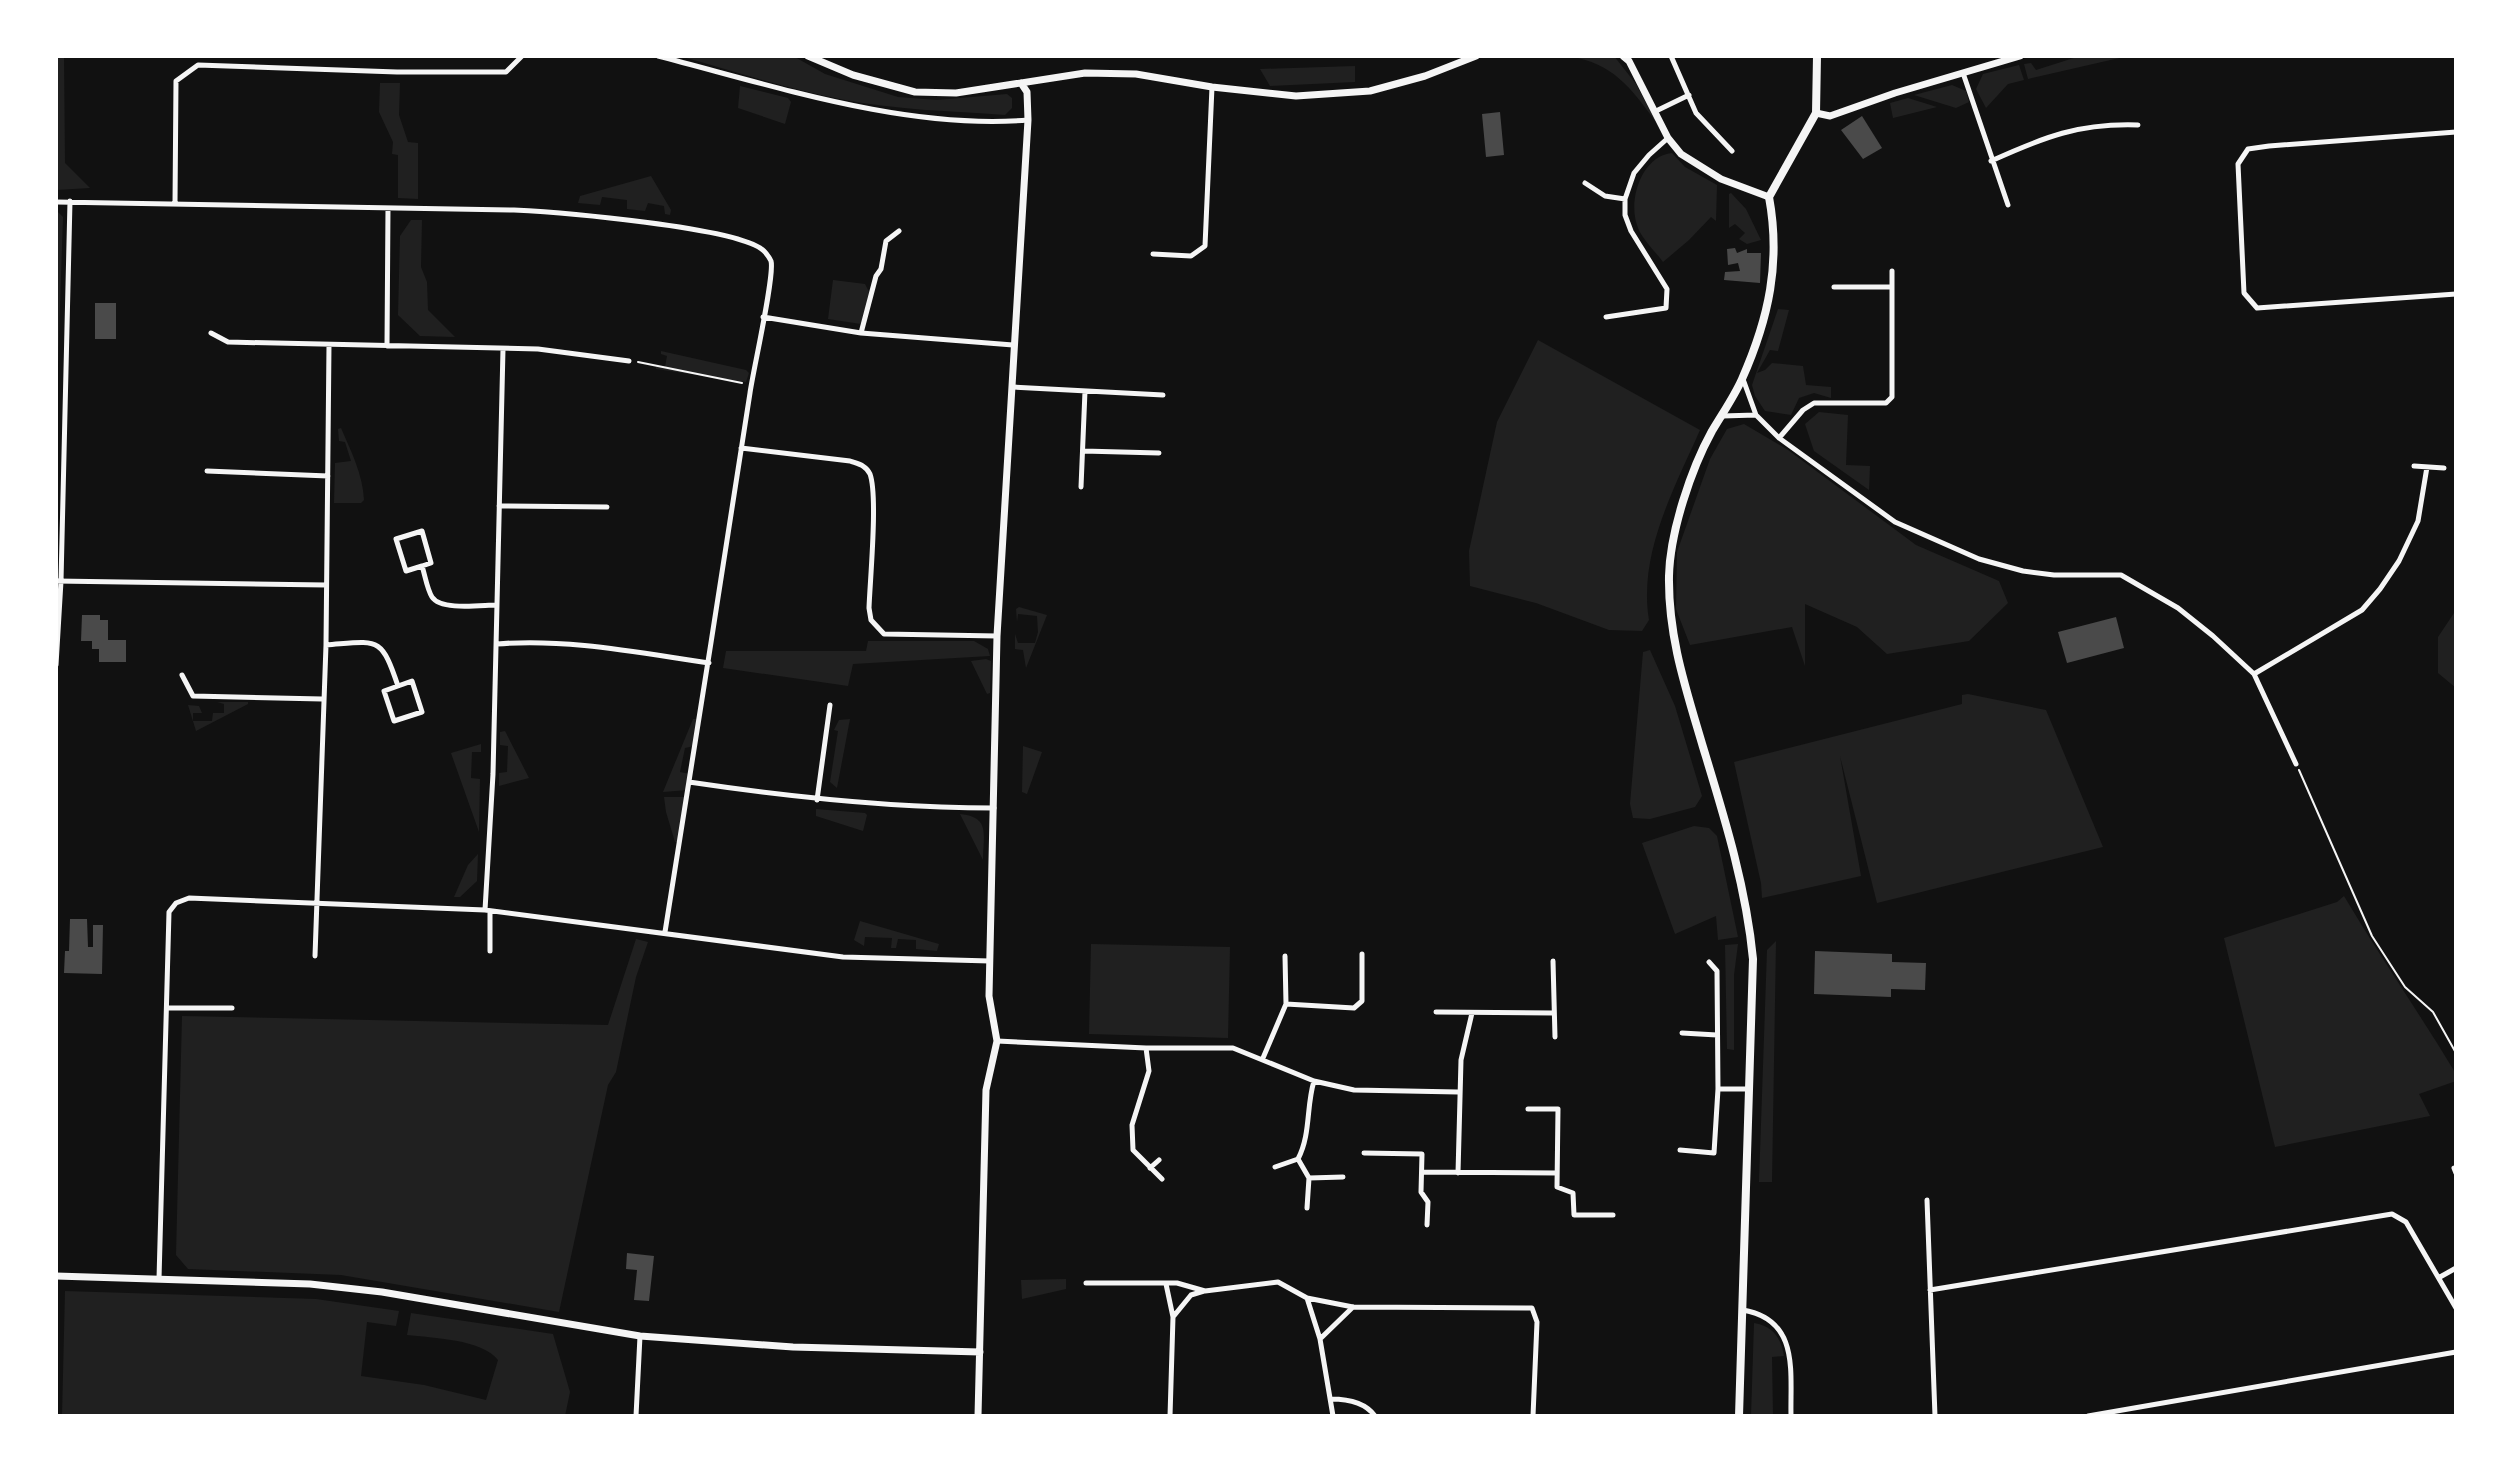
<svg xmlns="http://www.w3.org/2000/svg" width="2512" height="1472" viewBox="0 0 2512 1472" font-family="Signika,sans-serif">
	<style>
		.green { fill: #202020 }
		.building { fill: #4a4a4a }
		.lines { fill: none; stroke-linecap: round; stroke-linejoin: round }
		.path { stroke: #f5f5f5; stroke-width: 2 }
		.minor { stroke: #f5f5f5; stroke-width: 5 }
		.tertiary { stroke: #f5f5f5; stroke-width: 7 }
		.secondary { stroke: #f5f5f5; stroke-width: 7 }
		.primary { stroke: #f5f5f5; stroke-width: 8 }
	</style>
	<rect width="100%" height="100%" fill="#111"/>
	<path class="green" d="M56,56H64L65,163L90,188L56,190Z
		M679,56H793L825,74L898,97L937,100L1007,94L1012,98V108L1005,115C950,111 895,110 840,99C786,89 732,70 679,56Z
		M1569,56H1614L1636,84L1656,122C1630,87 1614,64 1569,56Z
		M2080,56H2128L2028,79L2024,64L2031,63L2036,70Z
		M2019,65L2024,80L2008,84L1986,108L1976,89L1983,74Z
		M1355,66V82L1270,86L1260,69Z
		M380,83H400L399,115L408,142L418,143V199L398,198V155L392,154L393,142L379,112Z
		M1952,85L1966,91L1969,102L1956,108L1914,95Z
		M740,86L788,98L791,102L785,124L738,108Z
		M1908,98L1937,107L1893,118L1890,103Z
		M1672,153L1685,167L1717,185L1716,221L1711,217L1689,240L1663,262C1655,251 1640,237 1637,225C1628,199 1642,156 1672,153Z
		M651,176L671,210L670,215L665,214L664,206L648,203L645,211L627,209V200L602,197L600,205L578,203L580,196Z
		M1731,193L1746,209L1761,240L1747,244L1739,239L1745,233L1735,224L1729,228V194Z
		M56,210L63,217L56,427Z
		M411,220H422L421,267L427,282L428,310L455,337L420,336L398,315L400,236Z
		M833,280L865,284L869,292L861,324L828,319Z
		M1778,309L1789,310L1778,351L1770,350L1757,373L1765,370L1772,363L1803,366L1806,385L1831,387V398L1814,393L1799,398L1791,415L1765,411L1755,396L1752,385Z
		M1538,340L1700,430C1674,489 1638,554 1649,620L1642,631L1609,630L1536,603L1470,586L1469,551L1497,422Z
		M661,351L746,370L749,373L746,382L656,369V366L665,367L667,356L661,354Z
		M1819,412L1848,415L1846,465L1870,466L1869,490L1814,451L1805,424Z
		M1744,424L1788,450L1916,545L1999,581L2008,603L1969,641L1887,654L1857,627L1805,604V666L1792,627L1690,645L1676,609L1677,552L1710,459L1727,429Z
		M341,428C351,451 363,475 364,500L361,503H334L335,463L351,461L345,442L339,441L338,429Z
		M1019,607L1047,615L1026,668L1023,650L1015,649V634L1018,643H1035L1038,632L1037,616L1018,614L1017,622L1016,609Z
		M2456,610V688L2438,673V637Z
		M868,641H974L988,649L990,656L853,664L848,686L723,668L726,651H866Z
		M1650,650L1675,706L1702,796L1695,807L1650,819L1633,818L1630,804L1643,652Z
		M986,659L991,661L990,693L987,694L971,661Z
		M1968,694L2046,710L2103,847L1877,903L1840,756L1861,876L1762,898L1761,883L1734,762L1962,704V695Z
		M217,702H248V704L196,731L188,705L199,706L202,713H193V721H212L213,713H224V704Z
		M693,719H697L694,746L685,748L680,772L690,774L688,790L663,792Z
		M850,719L837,788L830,782L838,731L834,730L839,720Z
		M505,731L529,778L499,786V773L507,772L508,746L500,745V732Z
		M481,744V752H472L471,778L480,779L479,832L451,753Z
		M1023,746L1042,752L1027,794L1022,792Z
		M664,797H685L679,842H675L666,812Z
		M816,809L865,813L867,815L863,831L816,816Z
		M960,814C991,817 983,835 983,860Z
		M1694,826L1709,828L1717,836L1738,937L1718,940L1716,916L1675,934L1642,843Z
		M478,854L477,881L460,897H454L468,865Z
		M2344,896C2380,957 2420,1014 2456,1074V1081L2419,1094L2430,1116L2275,1147L2224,938L2337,902Z
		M860,921L939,944L937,951L916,949V940L898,939L896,948H891L892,938L865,937L864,946L854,940Z
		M636,939L648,942L636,977L616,1072L608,1085L559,1312L341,1275L188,1269L176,1255L182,1016L608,1025Z
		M1776,941L1772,1182H1759L1767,950Z
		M1091,944L1230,947L1228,1038L1089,1034Z
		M1738,944L1734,975V1050L1727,1049L1725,945Z
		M1066,1279V1289L1022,1299L1021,1280Z
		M65,1291L316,1299L399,1311L396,1326L367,1322L361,1376L424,1385L486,1400L498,1360C482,1339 432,1338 407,1335L411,1313L553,1334L570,1392L565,1416H62Z
		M1754,1323C1773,1326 1781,1338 1784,1356L1772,1357L1773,1416H1751Z"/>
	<path class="building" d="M1500,112L1504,155L1486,157L1482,114Z
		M1862,116L1882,148L1863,159L1841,130Z
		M1735,248L1737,253L1747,249V253H1761L1760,283L1724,280L1725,272L1740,271L1738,263L1728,265L1727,249Z
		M95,303H116V339H95Z
		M82,615H100V620H108V640H126V662H99V649H92V641H81Z
		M2116,617L2124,648L2067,663L2058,632Z
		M70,919H87L88,947H93V925H103L102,974L64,973L65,951H69Z
		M1815,951L1892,954V962L1926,963L1925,990L1891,989V997L1814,994Z
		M627,1253L654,1256L649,1301L634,1300L637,1270L626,1269Z"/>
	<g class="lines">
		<path class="path" d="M638,362L742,383
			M2299,770L2372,936L2405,987L2433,1012L2456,1053"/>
		<path class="minor" d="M658,56C775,86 906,130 1028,120
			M1671,56L1696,113L1732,151
			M1963,73L2008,205
			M1656,111L1689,95
			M2456,132L2269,146L2248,149L2238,164L2244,293L2257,308L2456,294
			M1991,161C2044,137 2079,123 2138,125
			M1585,183L1605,196L1625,199
			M56,202L514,210C555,212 740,227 764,251C767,254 769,257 771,261C775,275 753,371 750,393C722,573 694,752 665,932
			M175,203L176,81L198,65L397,72H506L522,56
			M1153,254L1191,256L1205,246L1212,87
			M1834,287H1892
			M763,317L861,333L1013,345
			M1606,317L1666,308L1667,289L1631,231L1625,215V199L1634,173L1649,155L1668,138
			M211,333L228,342L538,349L629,361
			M861,333L876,276L881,269L886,241L899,231
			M387,346L388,208
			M1743,379L1756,415L1779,438L1895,522L1979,559L2023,571L2054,575H2121L2178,608L2213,636L2254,674L2296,764
			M1012,387L1163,395
			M1722,416L1756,415
			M1779,438L1803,410L1814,403H1886L1892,397V271
			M741,448L850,461C858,464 866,465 870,474C878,496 870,580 869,608L871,620L884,634L997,636
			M1083,451L1159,453
			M2414,466L2444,468
			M207,471L328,476
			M1081,487L1085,391
			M499,506L607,507
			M422,566L431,563L422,531L396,539L406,571L422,566C425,575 427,589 432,597C441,611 482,605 496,605
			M56,581L326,585
			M497,644C566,638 640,653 709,663
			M326,645C378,641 381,635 398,686
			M56,665L61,581L70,201
			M2254,674L2362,610L2380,589L2399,561L2418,521L2427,467
			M182,675L193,696L322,699
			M412,681L422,712L394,721L384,691Z
			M689,782C790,797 891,808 994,808
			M817,800L830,705
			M485,910L493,774L503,349
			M490,951V911
			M315,956L326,645L329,345
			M1553,961L1555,1037
			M1286,1004L1354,1008L1362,1001V954
			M167,1008H232
			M1436,1012L1553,1013
			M1682,1033L1717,1035
			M997,1041L1146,1048H1233L1314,1081L1354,1090L1458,1092
			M1146,1048L1149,1071L1132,1125L1133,1150L1162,1179
			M1263,1058L1286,1004L1285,956
			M1718,1089H1747
			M1528,1109H1558L1557,1187L1573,1193L1574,1215H1613
			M1680,1150L1714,1153L1718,1089L1717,971L1709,962
			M1364,1153L1422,1154L1421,1192L1428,1202L1427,1225
			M1298,1159L1309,1178L1343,1177
			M1275,1167L1298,1159C1311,1134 1306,1107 1314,1081
			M1150,1168L1159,1160
			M2454,1168L2456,1173
			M1422,1172L1557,1173
			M1458,1173L1461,1060L1472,1013
			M1927,1200L1935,1416
			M1307,1208L1309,1178
			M2440,1277L2456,1268
			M159,1279L169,912L176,903L189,898L485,910L843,957L990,961
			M1086,1283H1177L1205,1291L1278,1282L1307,1298L1353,1307L1532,1308L1537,1322L1533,1416
			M1166,1284L1173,1317
			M1930,1290L2392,1214L2406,1222L2456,1308
			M1307,1298L1320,1339L1333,1416
			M1743,1310C1800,1320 1790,1372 1791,1416
			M1320,1339L1353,1307
			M1331,1399C1347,1399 1365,1402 1375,1416
			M636,1416L640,1336
			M1170,1416L1173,1317L1191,1295L1204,1291
			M2088,1416L2456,1352"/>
		<path class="tertiary" d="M808,56L853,75L915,92L956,93L1085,73L1136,74L1212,87L1296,96L1370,91L1425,76L1476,56
			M1623,56L1629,61L1668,138L1681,154L1721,179L1769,197
			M56,1276L310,1284L382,1292L640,1336L793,1347L980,1352
			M978,1416L986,1090L997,1041L989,996L997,636L1028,120L1027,92L1021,83"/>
		<path class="secondary" d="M1816,113L1830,116L1895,93L2020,56"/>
		<path class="primary" d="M1739,1416L1753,959C1746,886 1724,816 1703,747C1686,689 1668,637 1669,576C1670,532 1691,469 1712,431C1722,414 1734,397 1742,379C1769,318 1781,262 1769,197L1816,113L1817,56"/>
	</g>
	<rect width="2512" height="1472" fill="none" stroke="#ffffff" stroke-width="116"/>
</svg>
